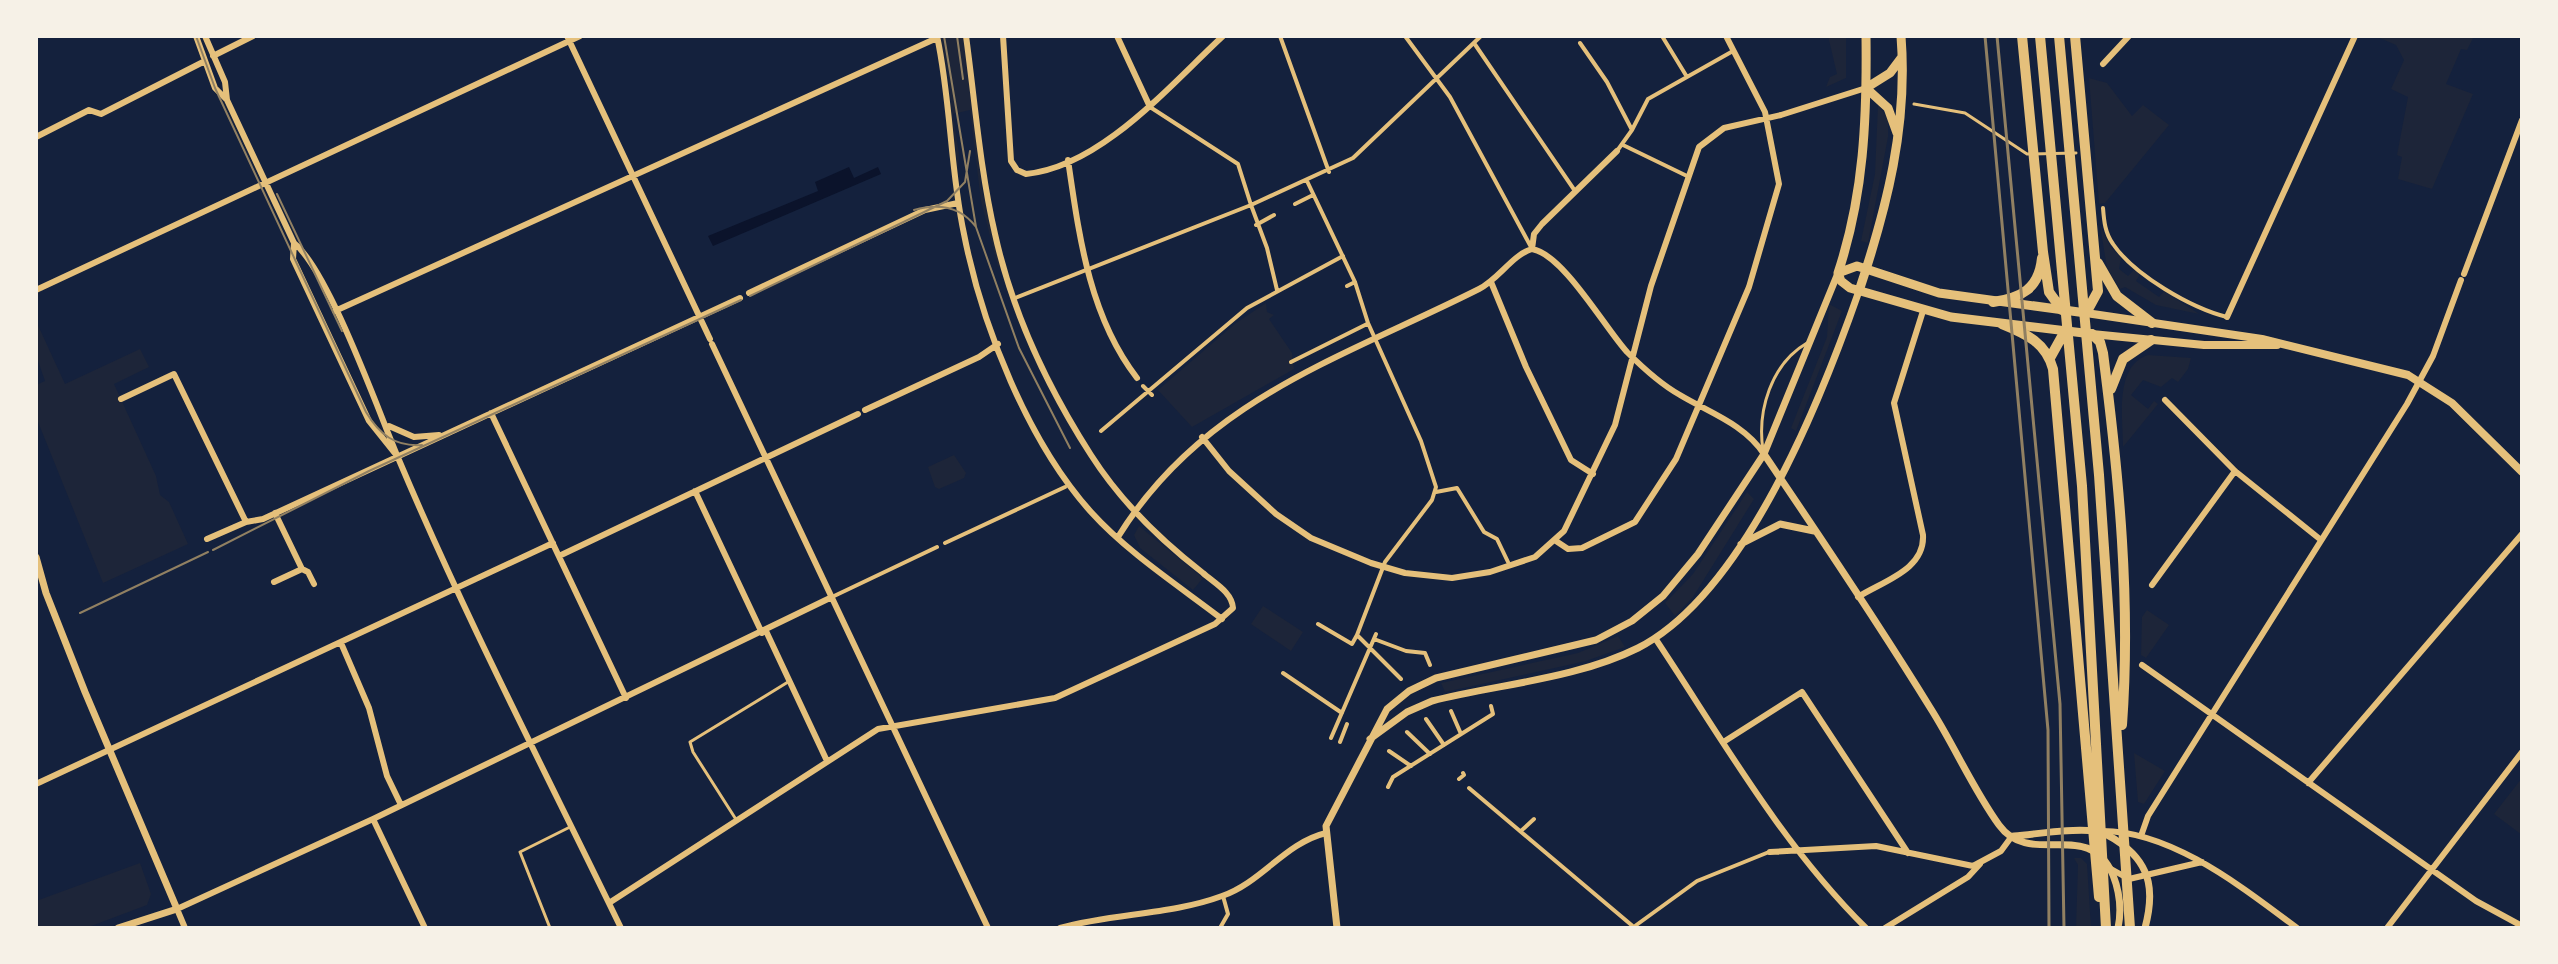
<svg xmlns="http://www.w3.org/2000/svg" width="2558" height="964" viewBox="0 0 2558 964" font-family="'Sofia Sans Condensed',sans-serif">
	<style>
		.green { fill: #1d2539 }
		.water { fill: #0b132b }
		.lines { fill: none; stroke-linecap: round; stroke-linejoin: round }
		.service { stroke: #e5c07b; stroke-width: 3 }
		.pedestrian { stroke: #e5c07b; stroke-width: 4 }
		.minor { stroke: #e5c07b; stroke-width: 6 }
		.tertiary { stroke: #e5c07b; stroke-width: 7 }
		.secondary { stroke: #e5c07b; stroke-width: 8 }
		.primary { stroke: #e5c07b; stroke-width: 9 }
		.trunk { stroke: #e5c07b; stroke-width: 10 }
		.tram { stroke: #918062; stroke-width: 2 }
		.rail { stroke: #918062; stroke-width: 3 }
	</style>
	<rect width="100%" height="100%" fill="#14213d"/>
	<path class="green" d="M940,36H963L982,189L1001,266L998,267L981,201L970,110L953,114L959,154L958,174L948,76Z
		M1828,36H1846V78L1826,87L1830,77L1837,74Z
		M2375,36H2474L2467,50L2461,49L2446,84L2473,94L2432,189L2398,179L2402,157L2397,155L2408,97L2391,89L2404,60L2396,45Z
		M2089,78L2107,83L2132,116L2143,105L2169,125L2105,203L2099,204Z
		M1878,105L1888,119V137L1868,243L1861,241L1875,174Z
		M2100,225L2110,246L2121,258L2119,269L2128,276L2134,270L2140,274L2136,281L2159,297L2164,291L2199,314L2156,305L2125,287L2120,289L2107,268Z
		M1266,303L1267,312L1274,315L1269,319L1292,353L1294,369L1192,427L1158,390L1236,323Z
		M1829,304L1842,311L1796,431L1791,428L1827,337Z
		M36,321L65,384L140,349L149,367L114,384L156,476L160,495L169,502L188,544L103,583L36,417V385L45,381L36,355Z
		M2148,355L2191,358L2188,369L2178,382L2172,378L2161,387L2143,380L2131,395L2148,409L2154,401L2158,404L2123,447C2123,418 2114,366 2148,355Z
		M954,455L966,473L964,478L939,489L935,487L928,467Z
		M1747,492L1754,499L1693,597L1675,616L1665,603L1693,574Z
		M1139,526L1203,578L1193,590L1140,548L1134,535Z
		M1263,606L1303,632L1291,651L1251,624Z
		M2147,610L2169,625L2146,658L2141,655L2142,617Z
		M1618,636L1625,647L1586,661L1445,692L1441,683L1578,653Z
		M2134,753L2165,771L2144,804L2138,802Z
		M2522,778V835L2494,814Z
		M2074,858H2081L2087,864L2091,928H2076L2078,865Z
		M140,863L151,894L147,905L86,928H36V901Z"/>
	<path class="water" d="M849,167L854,178L878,167L881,174L713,246L708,236L818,191L815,182Z"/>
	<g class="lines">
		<path class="service" d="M1914,104L1965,113L2027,154L2076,153
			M1763,450C1757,411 1771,364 1807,343
			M737,821L693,752L690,742L788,682
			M550,928L520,852L572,826"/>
		<path class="pedestrian" d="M1280,36L1329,172
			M1405,36L1450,97L1531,247
			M1662,36L1687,77
			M1474,43L1575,191
			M1580,43L1607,82L1632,130L1617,151
			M1632,130L1648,99L1733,51
			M1623,145L1687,176
			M1307,181L1355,282L1368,323L1421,441L1436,487L1432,500L1385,562L1357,635L1401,679
			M1295,204L1313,195
			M2103,208C2104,221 2105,233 2113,244C2134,275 2191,308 2227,317
			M1256,225L1274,215
			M1347,286L1355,282
			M1277,290L1267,248L1251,205L1353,158L1481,36
			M1015,298L1251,205L1238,164L1150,107
			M1291,362L1367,324
			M1143,386L1152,395
			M1101,431L1247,308L1343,256
			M1436,492L1457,488L1484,532L1497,539L1508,562
			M945,543L1065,487
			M832,597L937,547
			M1318,624L1352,644L1357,635
			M1374,639L1406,651L1425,653L1430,665
			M1283,673L1342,713
			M1451,711L1461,734
			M1426,719L1444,745
			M1407,732L1430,754
			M1331,738L1376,634
			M1340,742L1347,724
			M1389,751L1411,766
			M1459,779L1464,775L1463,773
			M1388,787L1393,777L1493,714L1491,706
			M1469,788L1635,928
			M1521,831L1534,819
			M1635,926L1697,881L1769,852
			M1220,928L1228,914L1223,896"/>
		<path class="minor" d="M196,36L215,88L227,100L294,243C329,271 379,413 399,460C466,619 546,773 621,928
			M205,36L225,82L227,100
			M567,36L710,339
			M937,36C951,101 950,169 964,234C982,326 1028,442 1091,512C1128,553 1179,586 1222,619
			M1003,36L1011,161L1017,170L1026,174C1101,167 1171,84 1223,36
			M1117,36L1150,107
			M213,56L253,36
			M2103,64L2129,36
			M36,137L89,110L101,114L205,61
			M1068,160C1079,235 1089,316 1137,378
			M294,243L293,259L369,421L397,456
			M1532,249C1563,254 1605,328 1627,352C1642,367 1662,385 1680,395C1710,413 1744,424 1764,454
			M1532,249L1534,234L1542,224L1617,151
			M2464,274L2522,120
			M1491,282L1526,367L1571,460L1593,474
			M36,290L580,36
			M749,293L925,210L958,203
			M335,311L937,38
			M2227,317L2355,36
			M712,344L988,928
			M121,399L174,374L246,522
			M2165,400L2235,471L2321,540
			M865,410L979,357L998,344
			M491,413L626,698
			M389,426L414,437L439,435
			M1202,437L1229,471L1276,514L1311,538L1371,563L1405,573L1452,578L1490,572L1535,557L1564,531L1615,425L1651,286L1699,147L1724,128L1781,115L1866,88
			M695,491L762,633
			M275,513L302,569
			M1118,537C1203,399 1342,358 1479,289C1499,279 1512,255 1532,249
			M207,539L246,522L263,519L740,298
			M1556,541L1568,549L1582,548L1635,522L1676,459L1749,287L1779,184L1765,112L1726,36
			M559,556L858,414
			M274,582L302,569L308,572L314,584
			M2152,585L2235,471
			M1858,597C1883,581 1925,570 1923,535L1894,403L1923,311
			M766,631L827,761
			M1655,638C1721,737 1781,844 1866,928
			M341,643L369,708L387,776L401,805
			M2142,665L2476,901L2522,926
			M1725,741L1802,692L1908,853
			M2308,783L2522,534
			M36,784L553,543
			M373,819L425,928
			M2099,831C2170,829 2243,888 2297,928
			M2141,836L2148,816L2407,404L2433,356L2461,280
			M1770,852L1876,846L1973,866L2001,851L2012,836
			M2111,869L2129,879L2202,862
			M609,903L878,729L1055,698L1215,624L1233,608C1232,592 1214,583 1203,573C1159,539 1121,502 1091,455C1048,388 1012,311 995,234C980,169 975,102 966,36
			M185,928L177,909L373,819L832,597
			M1060,928C1112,913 1171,915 1222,896C1262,882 1285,843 1326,833
			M1885,928L1968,877L1980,864
			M2387,928L2522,752"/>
		<path class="tertiary" d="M1764,454C1821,538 1878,623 1931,709C1955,747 1973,789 1999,825C2031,869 2088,817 2113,875C2120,893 2122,909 2118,928
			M1741,544L1780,524L1814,531
			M36,557L46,593L85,692L177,909L118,928
			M1370,739L1407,712L1432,701C1499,684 1576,679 1638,648C1744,594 1821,400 1859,291
			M2014,836C2039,834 2070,828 2095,831C2105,832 2115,839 2123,845C2152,867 2154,894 2145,928
			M1337,928L1326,826L1387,709L1409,691L1436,678L1596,640L1632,621L1663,596L1698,554L1764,454L1838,273"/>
		<path class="secondary" d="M2086,313L2262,339L2408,375L2452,403L2522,472
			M2092,334L2204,345H2277"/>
		<path class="primary" d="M1866,88L1888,108L1897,133
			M1866,88L1890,73L1902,57
			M1838,273L1841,281L1850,288L1951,317L2092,334
			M1838,273L1857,266L1939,293L2086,313
			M1838,273C1864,195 1867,118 1866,36
			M1859,291C1887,207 1908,126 1901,36"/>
		<path class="trunk" d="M2022,36L2043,252L2049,292L2062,310
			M2040,36L2082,486L2106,928
			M2059,36L2099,475L2130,928
			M2075,36L2098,291L2086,313
			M2098,263L2117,296L2152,323
			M1993,302C2021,298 2039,289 2042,258
			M2002,324C2027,334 2046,343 2053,369L2099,897
			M2092,334L2100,342L2103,353C2119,477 2131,601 2122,725
			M2050,358L2065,331
			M2111,389L2123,359L2151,340"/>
		<path class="tram" d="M196,36L215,88L366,412C379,434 395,447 422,445
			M944,36L976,227
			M957,36L963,79
			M277,194L342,331
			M914,210C939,203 961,207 976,227L1019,348L1070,448
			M750,296L947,201L965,182L970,151
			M213,550L369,471L741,300
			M80,613L208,552"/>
		<path class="rail" d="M1985,36L2048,730L2049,928
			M1997,36L2060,704L2064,928"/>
	</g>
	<rect width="2558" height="964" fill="none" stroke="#f6f1e7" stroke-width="76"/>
</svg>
